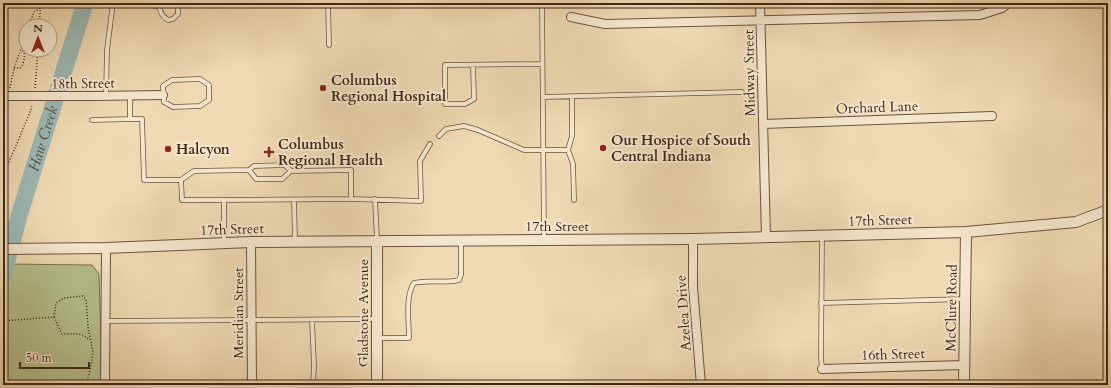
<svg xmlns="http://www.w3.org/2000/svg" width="1111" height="388" viewBox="0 0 1111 388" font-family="Cardo,serif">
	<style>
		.green { fill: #b6c08f; stroke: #7b7354 }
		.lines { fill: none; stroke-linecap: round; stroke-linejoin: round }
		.river { stroke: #9cb9b5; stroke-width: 17 }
		.service-casing { stroke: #6c5340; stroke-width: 5.5 }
		.minor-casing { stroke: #6c5340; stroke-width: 10 }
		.tertiary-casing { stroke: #6c5340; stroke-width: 12 }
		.path { stroke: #40261a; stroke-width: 1.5; stroke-dasharray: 1 2; stroke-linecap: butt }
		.service { stroke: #f5e7ce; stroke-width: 4 }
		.minor { stroke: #f5e7ce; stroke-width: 8 }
		.tertiary { stroke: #f5e7ce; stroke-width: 10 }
		.minor-bridge-casing { stroke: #6c5340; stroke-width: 10; stroke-linecap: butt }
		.minor-bridge { stroke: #f5e7ce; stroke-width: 8 }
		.poi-dot { fill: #8f2418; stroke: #f5e7ce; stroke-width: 1.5 }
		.labels { text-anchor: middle; stroke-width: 4; stroke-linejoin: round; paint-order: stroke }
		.street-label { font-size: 14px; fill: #40261a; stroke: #f5e7ce }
		.poi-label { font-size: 14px; font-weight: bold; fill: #40261a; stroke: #f5e7ce; text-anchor: start }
		.water-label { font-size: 15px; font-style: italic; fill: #574b41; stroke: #f5e7ce }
	</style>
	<rect width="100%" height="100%" fill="#efdab3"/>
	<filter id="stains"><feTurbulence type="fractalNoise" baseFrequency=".005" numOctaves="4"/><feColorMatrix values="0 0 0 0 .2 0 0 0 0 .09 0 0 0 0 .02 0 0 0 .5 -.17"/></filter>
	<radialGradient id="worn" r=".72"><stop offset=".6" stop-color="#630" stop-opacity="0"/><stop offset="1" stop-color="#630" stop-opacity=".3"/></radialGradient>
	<path class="green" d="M3,264L92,265L99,274L101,343V385H3Z"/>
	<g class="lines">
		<path class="river" id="s1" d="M3,275L19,216L85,3"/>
		<g class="service-casing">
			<path id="service" d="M143,3L159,7
				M161,3C158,10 162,16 168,20L173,19L178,14V3
				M328,3L329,45
				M542,3L544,240
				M473,65L474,99L465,104H445V65L542,64
				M200,79L209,85V100L200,106L173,107L164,102L163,86L172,80Z
				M106,96L107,50L113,3
				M130,96V119H142L144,180H181L194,171L249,170L256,179H282L291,171L351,170V199
				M543,97L742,92
				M572,97V136L568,150L573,164L574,200
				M92,120L130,119
				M439,136L446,129L464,126L478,130L524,150H568
				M249,170L254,166L285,165L291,171
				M181,180L182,200H224
				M375,199L377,240
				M294,200L295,241
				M822,236L821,357L822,369
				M224,242V200L351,199L421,201L420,161L430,144
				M821,303L965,299
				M312,320L314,366L313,385
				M105,321L376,319
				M378,338H409C409,322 405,296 414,283C429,279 444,284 459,280L461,275V241"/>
		</g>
		<g class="minor-casing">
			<path id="minor" d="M760,3L766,237
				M571,17L605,24L980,15L1002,8L1008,3
				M3,96H15
				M94,96L163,95
				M763,124L992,116
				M693,239V287L701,385
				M251,242L252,385
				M822,369L964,365
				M105,385L106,248"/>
		</g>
		<g class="tertiary-casing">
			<path id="tertiary" d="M3,249L106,248L251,242L693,239L966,232L1076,222L1108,210
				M377,385V241
				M964,385L966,232"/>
		</g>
		<path class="path" d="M29,26L34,12L40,8
			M39,26L41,3
			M14,68H20C24,64 25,57 24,52L21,50
			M10,88L14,68L26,35
			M35,88L38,50
			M3,145L8,104
			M3,176L31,110L32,104
			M54,317L62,334C73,334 82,332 89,340
			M3,321L54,317L56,303L64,298L83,296L86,300L88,327L93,352L91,367L86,385"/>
		<use href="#service" class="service"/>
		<use href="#minor" class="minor"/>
		<use href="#tertiary" class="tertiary"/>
		<g class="minor-bridge-casing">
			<path id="minor-bridge" d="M15,96H94"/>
		</g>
		<use href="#minor-bridge" class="minor-bridge"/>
	</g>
	<g class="poi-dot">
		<circle cx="323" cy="88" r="4"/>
		<circle cx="603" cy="148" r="4"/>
		<circle cx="168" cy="149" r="4"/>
		<path d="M267 146h4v4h4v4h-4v4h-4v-4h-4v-4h4z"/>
	</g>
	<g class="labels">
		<g class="street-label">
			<text transform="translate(749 73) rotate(-91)" y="5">Midway Street</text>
			<text transform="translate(83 83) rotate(-1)" y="5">18th Street</text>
			<text transform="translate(877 107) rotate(-2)" y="5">Orchard Lane</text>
			<text transform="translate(880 220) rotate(-2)" y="5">17th Street</text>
			<text x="557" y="231">17th Street</text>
			<text transform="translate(232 229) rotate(-2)" y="5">17th Street</text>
			<text transform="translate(951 308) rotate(-89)" y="5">McClure Road</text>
			<text transform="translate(238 313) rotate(-90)" y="5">Meridian Street</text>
			<text transform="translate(363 313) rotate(-90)" y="5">Gladstone Avenue</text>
			<text transform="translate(683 313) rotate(-94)" y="5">Azelea Drive</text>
			<text transform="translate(893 354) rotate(-2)" y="5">16th Street</text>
		</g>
		<g class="poi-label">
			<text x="331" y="85">Columbus<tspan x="331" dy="16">Regional Hospital</tspan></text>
			<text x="611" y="145">Our Hospice of South<tspan x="611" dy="16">Central Indiana</tspan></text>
			<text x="278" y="149">Columbus<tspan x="278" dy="16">Regional Health</tspan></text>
			<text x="176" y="154">Halcyon</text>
		</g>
		<g class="water-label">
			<text dy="5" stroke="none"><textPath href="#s1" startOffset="142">Haw Creek</textPath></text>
		</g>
	</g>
	<rect width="1111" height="388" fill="none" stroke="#efdab3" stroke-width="16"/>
	<rect x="4" y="4" width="1103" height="380" fill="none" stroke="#40261a" stroke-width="2"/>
	<rect x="8" y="8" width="1095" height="372" fill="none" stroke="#40261a"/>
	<g transform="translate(38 38)"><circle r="19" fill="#f5e7ce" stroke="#ad9a86"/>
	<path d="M0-3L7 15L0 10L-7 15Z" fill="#8f2418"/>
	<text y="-6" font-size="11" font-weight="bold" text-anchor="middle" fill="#40261a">N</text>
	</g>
	<path d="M20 362v6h69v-6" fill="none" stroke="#40261a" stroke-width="2"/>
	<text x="26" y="362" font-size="12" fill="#40261a" stroke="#f5e7ce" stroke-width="3" paint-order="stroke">50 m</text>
	<rect width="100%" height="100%" filter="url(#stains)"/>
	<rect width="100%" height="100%" fill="url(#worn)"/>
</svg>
